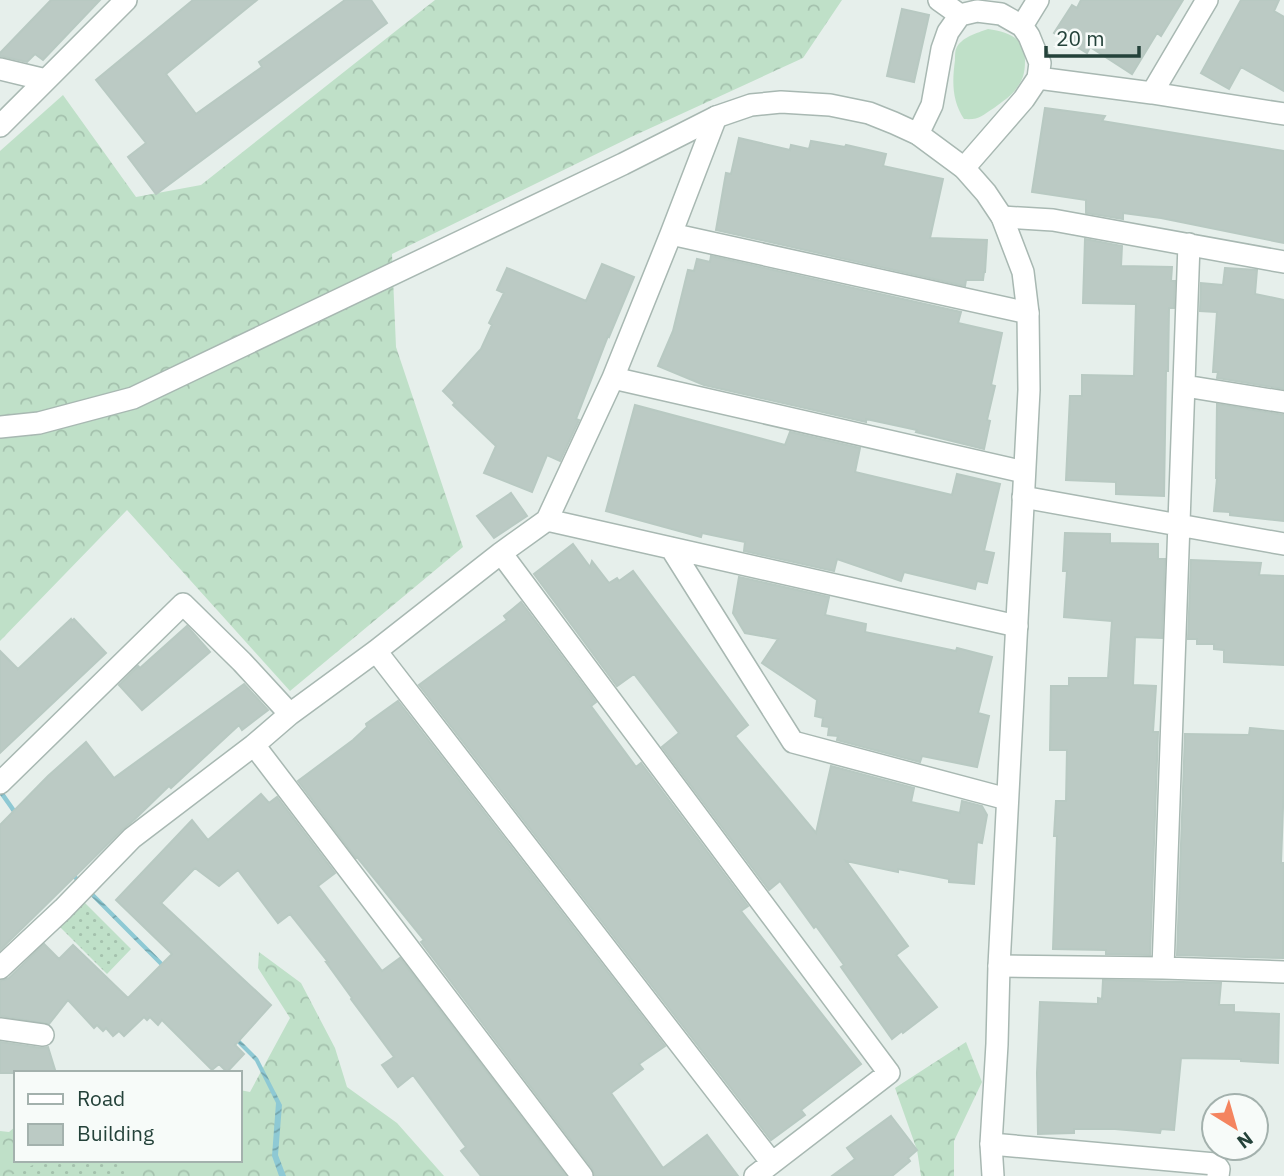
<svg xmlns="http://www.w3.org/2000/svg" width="1284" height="1176" viewBox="0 0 1284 1176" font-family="'IBM Plex Sans',sans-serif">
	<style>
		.grass { fill: #bfe0c8 }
		.forest { fill: url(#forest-crowns) }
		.park { fill: url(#park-dots) }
		.water { fill: url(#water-waves) }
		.building { fill: #bbcac4; stroke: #b8c9c2; stroke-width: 2 }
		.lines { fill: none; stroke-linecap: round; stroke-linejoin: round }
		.minor-casing { stroke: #a8b8b2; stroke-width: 24 }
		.tertiary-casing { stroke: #a8b8b2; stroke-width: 24 }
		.minor { stroke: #fff; stroke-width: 21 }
		.tertiary { stroke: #fff; stroke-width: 21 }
	</style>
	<defs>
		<pattern id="forest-crowns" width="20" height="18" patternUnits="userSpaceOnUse" patternTransform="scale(1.75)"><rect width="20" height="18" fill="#bfe0c8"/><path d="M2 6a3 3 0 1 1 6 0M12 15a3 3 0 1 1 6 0" fill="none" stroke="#a4c1ad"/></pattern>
		<pattern id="park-dots" width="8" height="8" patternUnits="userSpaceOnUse" patternTransform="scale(1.75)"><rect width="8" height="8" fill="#bfe0c8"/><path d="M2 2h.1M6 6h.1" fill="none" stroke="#a4c1ad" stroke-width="1.8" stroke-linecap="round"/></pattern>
		<pattern id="water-waves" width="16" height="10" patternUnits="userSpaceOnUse" patternTransform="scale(1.75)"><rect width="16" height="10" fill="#8ec9d4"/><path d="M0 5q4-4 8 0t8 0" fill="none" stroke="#74a5ad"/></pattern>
	</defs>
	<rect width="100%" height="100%" fill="#e6efeb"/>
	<path class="grass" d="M988,29C1007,32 1025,37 1025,60C1025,70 1024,78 1018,86C1012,96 1003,101 994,108C981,116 980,120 964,119C952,101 952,82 955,60C955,58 955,51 956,49C961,37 977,33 988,29Z"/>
	<path class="forest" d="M435,0H842L803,58L631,137L392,254L396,347L463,547L290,691L127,510L0,641V151L63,95L136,197L201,185Z
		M259,952L301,983L335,1048L347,1087L397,1123L444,1176H0V1131L9,1132L16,1126V1160H240V1090L250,1092L290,1018L258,968Z
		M966,1042L982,1082L954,1141V1176H921L917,1150L895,1088Z"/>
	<path class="park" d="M84,902L131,949L107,974L59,926Z
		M44,1160H119L126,1176H9Z"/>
	<path class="water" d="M0,787L28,827L258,1058L282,1105L278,1155L286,1176H279L272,1156L276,1103L255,1061L24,829L0,795Z"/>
	<path class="building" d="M51,0H100L43,60L35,54L27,62L0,56V53Z
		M193,0H257L166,74L196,114L262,67L259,62L345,0H371L387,23L156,194L128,157L146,143L96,80Z
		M1081,0H1183L1161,36L1157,33L1132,74L1090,47L1087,53L1054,33L1072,5L1077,8Z
		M1241,0H1279L1274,11L1284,17V91L1241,67L1229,89L1201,73Z
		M902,9L929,15L914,82L887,76Z
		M1045,108L1105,116L1102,121L1284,151V243L1161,218L1123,213V219L1086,213V200L1032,192Z
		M739,138L790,150L791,145L809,149L811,141L845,147L846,145L886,154L883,166L943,179L930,238L987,240L985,272H984L983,280H966L965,286L716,230L726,173L731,174Z
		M1085,239L1122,246L1121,266L1172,267L1171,281H1175L1174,308H1169L1168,371H1166L1164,496L1116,494V482L1066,480L1070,396H1082V375L1134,376L1136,304L1083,303Z
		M711,256L961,312L958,323L1002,333L991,385L995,386L987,420L990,421L984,449L916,432L917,430L866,419V422L704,385L658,366L673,331L688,270L694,271L697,259L710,262Z
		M602,264L634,277L609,337L608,336L576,419L579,420L560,461L547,455L532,492L484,473L496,446L453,405L455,403L443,391L481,349L492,325L489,323L504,293L497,290L507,268L586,301Z
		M1225,268L1257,270L1255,294L1284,300V389L1217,378L1218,372H1213L1217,312L1200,311L1201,283L1223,285Z
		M1217,404L1284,415V521L1230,515V512L1214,511L1217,478H1216Z
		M635,405L785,445L790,432L860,448L855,472L952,495L957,474L1000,484L984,551L994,553L987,583L977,581L975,589L904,572L901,581L837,559L834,571L744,551L745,542L702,533L701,537L606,511Z
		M511,493L527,516L494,538L477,516Z
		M1065,533L1110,534V543L1158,544V559H1165L1162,638L1135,637L1133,685L1156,686L1153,732H1158L1150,955L1106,954V950L1053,949L1057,836H1054L1056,801H1066L1067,750H1050L1051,686H1069V678H1108L1112,621L1064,617L1067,571H1063Z
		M573,544L590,567L592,561L609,583L617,578L619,581L633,571L748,725L735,736L816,833L831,766L914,788L911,802L960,813L962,801L982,806L987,815L982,843L977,842L974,884L949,882V879L898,869V872L846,861L908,946L896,955L937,1007L903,1033L902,1031L892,1039L841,967L844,965L816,926L814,928L780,881L769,890L662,747L679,733L634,674L617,686L534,574Z
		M1191,560L1261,563L1259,575L1284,576V665L1224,662V650L1214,649V644H1197V639H1188Z
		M739,577L829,597L825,615L866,624L865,632L956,651L957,648L992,657L978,713L989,716L977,767L922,756L920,762L837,740L838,736L828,735L829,727L822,726L823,718L815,716L817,700L762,663L778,639L745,633L733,613Z
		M521,602L596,702L591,706L636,767L641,763L748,906L741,911L861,1064L801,1110L805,1115L771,1140L419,685L507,620L504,616Z
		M71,619L72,621L74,619L106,653L0,753V651L18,669Z
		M187,626L210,652L142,710L119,685L138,666L140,668Z
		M244,684L268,710L242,730L239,725L171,788L169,786L135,819L123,829L0,950V825L48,776L86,742L114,778Z
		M398,701L665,1046L639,1064L643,1069L611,1093L663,1168L707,1135L738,1176H595L592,1168L421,942L424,940L357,857L356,858L298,781L353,740L367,727L366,724Z
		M1250,728L1284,731V780L1281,863H1284L1283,958L1177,955L1185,734L1249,735Z
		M261,794L269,803L277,797L335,873L318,886L382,971L400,958L566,1176H481L461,1151L466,1147L413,1075L398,1087L382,1065L394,1057L351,999L352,998L326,962H328L290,914L278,923L238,870L219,886L195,868L161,903L271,1005L235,1045L244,1054L227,1072L219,1064L212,1070L162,1020L158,1025L150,1017L147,1020L144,1017L124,1036L119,1031L113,1036L106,1028L103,1031L97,1025L94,1028L68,1000L49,1024L0,1016V981L9,978L44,944L59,959L73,945L128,998L172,954L116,900L192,820L208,840Z
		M1103,980L1221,983L1219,1005H1234V1012L1279,1014L1278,1063L1241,1061V1059L1181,1058L1174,1130L1161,1129L1160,1133L1115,1129H1074V1133L1038,1134L1037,1073L1040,1002L1098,1004V998L1102,999Z
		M0,1042L41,1048L48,1047L56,1073H0Z
		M891,1116L917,1150L908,1158L910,1161L892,1176H832L855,1159L847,1148Z"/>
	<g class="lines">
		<g class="minor-casing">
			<path id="minor" d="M939,0L960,15L977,11L1001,14L1022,26L1029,36L1040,63L1038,78L1024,99L964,168
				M1022,26L1038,0
				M0,69L46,80
				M1038,78L1152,93L1284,114
				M1152,93L1207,0
				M0,126L126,0
				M918,134L932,105L942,49L948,32L960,15
				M1002,217L1053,220L1284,262
				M671,234L1028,313
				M613,378L1024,472
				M1185,386L1284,402
				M1023,497L1284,544
				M547,520L1017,626
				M671,548L793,742L1007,799
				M501,553L889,1073L755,1176
				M376,651L772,1163
				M0,783L183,604L242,662L290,714
				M999,966L1163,968L1284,972
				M0,968L63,909L132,838L254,745
				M1163,968L1189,244
				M0,1029L43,1035
				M991,1144L1215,1164L1219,1169L1218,1176
				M582,1176L254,745L290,714L376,651L501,553L547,520L613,378L671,234L716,117"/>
		</g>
		<g class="tertiary-casing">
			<path id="tertiary" d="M0,427L39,423L133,398L623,164L716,117L751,105L781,102L830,105L869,113L894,123L918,134L964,168L986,193L1002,217L1023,272L1028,313L1029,390L999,966L997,1044L991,1144L993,1176"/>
		</g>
		<use href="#minor" class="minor"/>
		<use href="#tertiary" class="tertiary"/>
	</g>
	<rect x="14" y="1071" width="228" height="91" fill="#f7fbf9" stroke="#a3b1ad" stroke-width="2"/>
	<rect x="28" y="1094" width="35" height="10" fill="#ffffff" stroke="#a3b1ad" stroke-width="2"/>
	<text x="77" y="1106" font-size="21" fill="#24423a">Road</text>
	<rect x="28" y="1124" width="35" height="21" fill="#bbcac4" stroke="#a3b1ad" stroke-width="2"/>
	<text x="77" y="1141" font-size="21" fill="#24423a">Building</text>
	<g transform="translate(1235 1127) rotate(143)"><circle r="33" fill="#f7fbf9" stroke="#a3b1ad" stroke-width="2"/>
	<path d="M0-5L12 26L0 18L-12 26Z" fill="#f4845f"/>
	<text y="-10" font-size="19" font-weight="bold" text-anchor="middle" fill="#24423a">N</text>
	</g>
	<path d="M1046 46v10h93v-10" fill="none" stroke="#24423a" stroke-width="3.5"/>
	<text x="1056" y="46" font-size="21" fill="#24423a" stroke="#f7fbf9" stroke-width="5" paint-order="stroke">20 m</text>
</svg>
